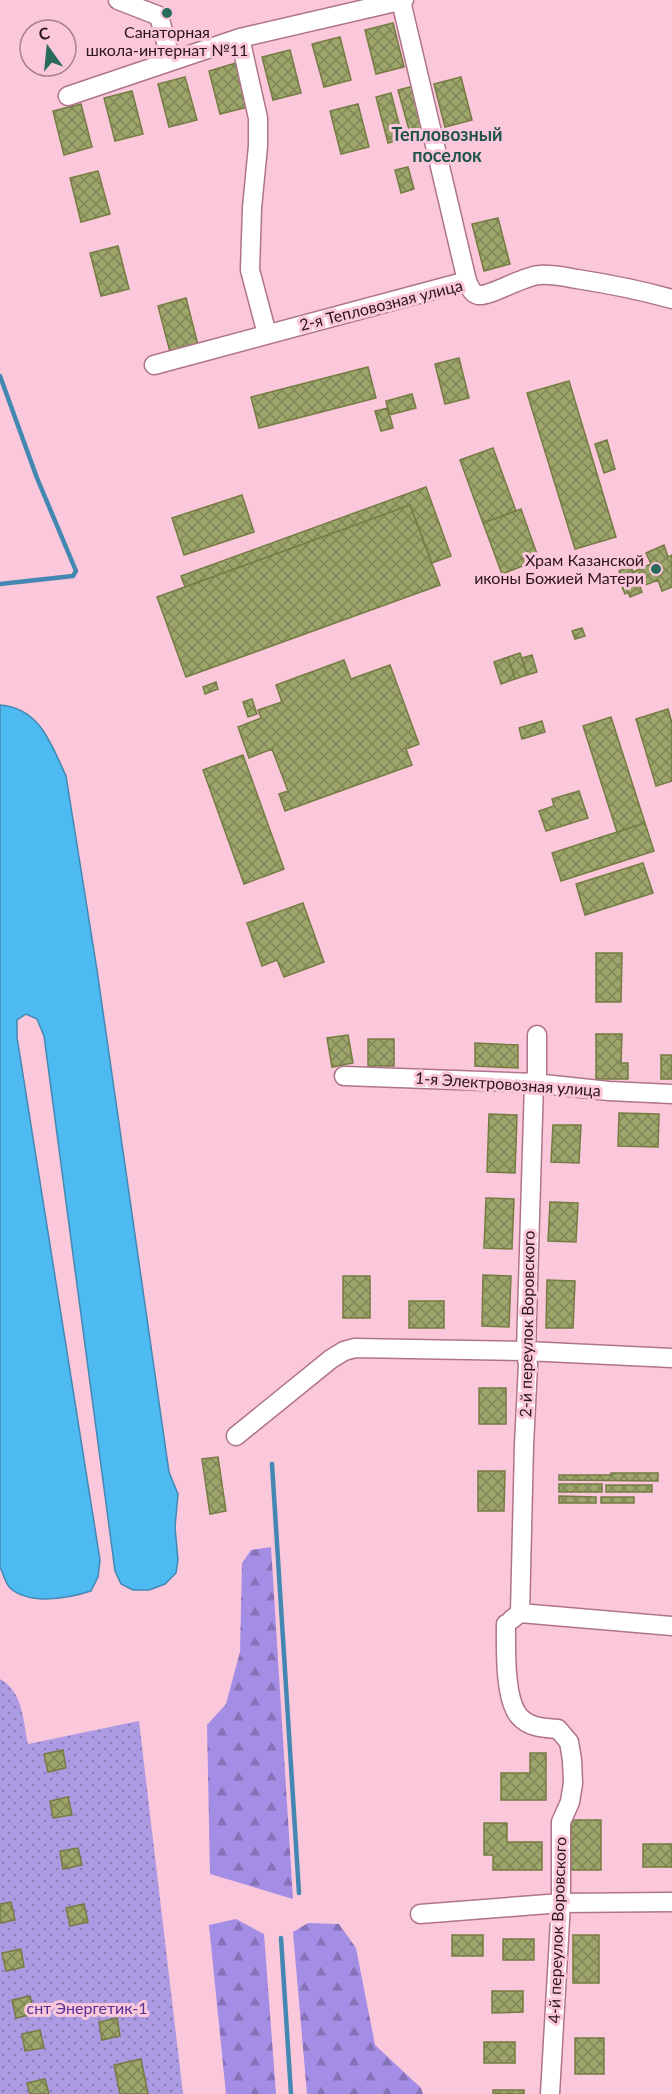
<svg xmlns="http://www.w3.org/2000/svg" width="672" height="2094" viewBox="0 0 672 2094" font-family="Lato,sans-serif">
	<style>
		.grass { fill: url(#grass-dots) }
		.forest { fill: url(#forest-firs) }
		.water { fill: #4dbaf2; stroke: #4388b3; stroke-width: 1.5 }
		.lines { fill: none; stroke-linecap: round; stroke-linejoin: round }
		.stream { stroke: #4388b3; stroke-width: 4.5 }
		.building { fill: url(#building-cross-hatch); stroke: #757c43; stroke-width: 1.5 }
		.minor-casing { stroke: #af748b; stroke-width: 21 }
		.minor { stroke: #fff; stroke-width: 18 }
		.poi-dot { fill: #286b5b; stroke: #fbc7da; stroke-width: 2 }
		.labels { text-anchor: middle; stroke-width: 6; stroke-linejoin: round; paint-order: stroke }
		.poi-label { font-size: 16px; fill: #2c151f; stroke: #fbc7da }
		.street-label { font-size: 16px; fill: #2c151f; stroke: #fbc7da }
		.park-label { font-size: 16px; fill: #573399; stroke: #fbc7da }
		.neighbourhood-label { font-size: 18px; font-weight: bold; fill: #1f5347; stroke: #fbc7da }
	</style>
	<defs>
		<pattern id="grass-dots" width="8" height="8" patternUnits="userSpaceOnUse" patternTransform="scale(1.5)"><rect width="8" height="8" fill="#ac9be2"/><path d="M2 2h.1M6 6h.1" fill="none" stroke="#8c7db7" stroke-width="1.8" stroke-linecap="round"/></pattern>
		<pattern id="forest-firs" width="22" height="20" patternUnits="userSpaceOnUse" patternTransform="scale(1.5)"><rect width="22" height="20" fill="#a48de5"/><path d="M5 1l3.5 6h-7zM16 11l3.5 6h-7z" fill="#8672b9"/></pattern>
		<pattern id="building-cross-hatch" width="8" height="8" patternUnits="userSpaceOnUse" patternTransform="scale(1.5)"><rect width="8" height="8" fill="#9da56a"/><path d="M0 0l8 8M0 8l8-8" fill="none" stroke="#808557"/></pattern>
	</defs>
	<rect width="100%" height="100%" fill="#fbc7da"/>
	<path class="grass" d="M0,1679C23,1692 23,1720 28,1744L139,1721L183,2094H0Z"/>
	<path class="forest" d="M271,1547L293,1899L210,1874L207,1725L226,1704L240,1652L242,1563L251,1550Z
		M236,1919L264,1934L276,2094H226L209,1925Z
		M308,1923L339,1924L356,1948L375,2045L421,2088L423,2094H307L293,1932Z"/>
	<path class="water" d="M0,705C40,708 51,744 66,776L97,970L169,1472L178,1494L175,1527L178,1560L176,1573L165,1584L149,1590H133L121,1584L115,1571L44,1036L37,1019L26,1014L17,1020V1037L100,1560L98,1577L91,1591C69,1598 30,1606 10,1588C5,1583 3,1573 0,1567Z"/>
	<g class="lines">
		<path class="stream" d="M0,376L37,478L76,571L73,576L0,584
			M272,1464L299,1893
			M281,1938L291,2094"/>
	</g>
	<path class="building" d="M393,23L404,67L376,74L365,30Z
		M340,37L351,80L324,87L312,44Z
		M290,50L301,93L273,100L262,57Z
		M236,63L248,107L220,114L209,71Z
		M185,77L197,120L169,127L158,84Z
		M461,77L472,120L445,127L434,84Z
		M414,86L426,133L411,137L398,90Z
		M132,91L143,134L115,141L104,98Z
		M391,93L403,139L388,143L376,97Z
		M81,104L92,147L64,155L53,111Z
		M358,104L369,147L341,154L330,111Z
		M408,167L414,189L401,193L395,170Z
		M98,171L110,214L81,222L70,178Z
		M498,218L510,264L484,271L472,224Z
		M118,246L129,289L101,296L90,253Z
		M186,298L198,345L170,352L158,306Z
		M459,358L469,398L445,404L435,364Z
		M368,367L376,398L259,428L251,397Z
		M569,381L616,537L575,549L527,393Z
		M412,394L416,408L389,415L386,401Z
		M388,408L393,428L381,431L375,411Z
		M607,440L615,469L604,473L595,444Z
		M493,448L516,511L483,523L460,460Z
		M426,487L451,556L432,563L410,505L185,587L181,576Z
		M242,495L254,532L184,555L172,518Z
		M410,505L440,585L186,677L157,597Z
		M521,509L537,554L523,559L525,565L502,574L483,523Z
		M664,545L668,557L672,555V587L662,591L658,580L640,587L642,592L630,597L628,592L625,594L618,578L621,577L619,571L631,566L633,572L651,564L646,553Z
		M582,628L585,636L575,639L572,631Z
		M520,653L527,675L515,679L508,657Z
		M532,655L537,672L527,675L522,658Z
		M508,657L515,679L501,684L494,662Z
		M344,660L351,679L390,665L419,744L406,749L412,765L285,811L279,794L288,791L272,749L249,758L238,727L261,718L258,710L282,702L276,685Z
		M216,682L218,689L205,694L203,687Z
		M252,699L257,714L248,717L243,702Z
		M668,709L672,723V781L656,786L636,719Z
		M611,717L645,823L617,832L583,726Z
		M542,721L545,732L522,739L519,728Z
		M243,755L284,869L244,884L203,770Z
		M579,791L588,818L546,831L539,811L554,806L552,799Z
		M645,823L654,851L561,881L552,853Z
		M643,863L653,893L585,915L576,884Z
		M303,903L324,962L284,977L277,960L262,966L247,923Z
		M596,953H622L621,1002H596Z
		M596,1034H622L621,1063H628V1079H596Z
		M348,1035L353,1063L332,1067L327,1038Z
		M368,1039H394V1066H368Z
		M475,1043L518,1045V1068L475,1066Z
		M661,1055H672V1079H661Z
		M619,1113L659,1114L658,1147L618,1146Z
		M489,1114L517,1115L515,1173L487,1172Z
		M553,1125H581L579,1163L551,1162Z
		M486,1198L514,1199L512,1249L484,1248Z
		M550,1202L578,1203L576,1242L548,1241Z
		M483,1275L511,1276L509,1327L482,1326Z
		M343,1276H370V1318H343Z
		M547,1280L575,1281L573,1328H546Z
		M409,1301H444V1328H409Z
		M479,1388H506V1424H479Z
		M218,1457L226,1511L210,1514L202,1459Z
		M478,1471H505L504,1511H478Z
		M611,1473H658V1481L559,1480V1475H611Z
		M559,1484H602V1492H559Z
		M606,1485H652V1492H606Z
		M559,1496L596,1497V1503H559Z
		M601,1497H634V1503H601Z
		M63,1750L66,1768L48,1772L44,1754Z
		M530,1753H546V1800H501V1773H530Z
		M68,1797L72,1815L53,1818L50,1801Z
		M571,1820H601V1870H571Z
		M484,1823H507V1842H542V1870H493V1855H484Z
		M643,1844H672V1867H643Z
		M78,1848L82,1865L63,1869L60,1851Z
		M11,1902L15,1920L0,1923V1904Z
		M84,1904L88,1922L70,1926L66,1908Z
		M452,1935H483V1956H452Z
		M573,1935H599V1983H573Z
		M503,1939H534V1960H503Z
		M21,1949L24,1967L6,1971L2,1953Z
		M492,1991H523V2012L492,2013Z
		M30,1996L34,2014L16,2018L12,2000Z
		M117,2018L120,2036L102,2040L99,2022Z
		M40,2030L44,2048L25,2051L22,2034Z
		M575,2038H604V2074H575Z
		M484,2042H515V2063H484Z
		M141,2059L148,2094H120L114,2065Z
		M45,2079L49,2094H30L27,2083Z
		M493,2090H524V2094H493Z"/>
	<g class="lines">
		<g class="minor-casing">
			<path id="minor" d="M118,0L159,16L171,61
				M401,1L467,281
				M240,38L258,118V146L252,208L250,270L267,334
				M68,96L240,38L404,0
				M154,365L467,281C470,287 471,293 478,295C490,297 522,276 540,275C552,274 565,277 577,279C609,284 640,290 672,299
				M344,1076L534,1083L609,1091L672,1094
				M236,1436L331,1359L344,1351L355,1348L526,1351L672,1358
				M520,1613L524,1445L528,1365L526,1351L534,1083L537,1073V1035
				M511,1620L520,1613L672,1626
				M506,1624C506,1647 504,1698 519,1716C529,1728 545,1728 558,1729L569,1742L572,1760L573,1783L570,1802L561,1822V1903L550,2094
				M420,1914L561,1903L672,1902"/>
		</g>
		<use href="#minor" class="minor"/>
	</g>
	<g class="poi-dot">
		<circle cx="167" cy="13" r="6"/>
		<circle cx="656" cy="569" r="6"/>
	</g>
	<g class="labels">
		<g class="poi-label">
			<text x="167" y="38">Санаторная<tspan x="167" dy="18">школа-интернат №11</tspan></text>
			<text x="644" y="566" text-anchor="end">Храм Казанской<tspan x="644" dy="18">иконы Божией Матери</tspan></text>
		</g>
		<g class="street-label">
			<text transform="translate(381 305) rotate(-14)" y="6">2-я Тепловозная улица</text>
			<text transform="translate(508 1084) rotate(4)" y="6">1-я Электровозная улица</text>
			<text transform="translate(527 1324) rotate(-89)" y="6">2-й переулок Воровского</text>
			<text transform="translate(557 1930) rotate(-88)" y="6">4-й переулок Воровского</text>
		</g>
		<g class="park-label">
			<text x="87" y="2014">снт Энергетик-1</text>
		</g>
		<g class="neighbourhood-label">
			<text x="447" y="141">Тепловозный<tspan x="447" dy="21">поселок</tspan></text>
		</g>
	</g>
	<g transform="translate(48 48) rotate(345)"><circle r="28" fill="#fbc7da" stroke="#a8808f" stroke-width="1.5"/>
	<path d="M0-4.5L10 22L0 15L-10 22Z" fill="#286b5b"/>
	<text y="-9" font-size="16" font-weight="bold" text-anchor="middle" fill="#2c151f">С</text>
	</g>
</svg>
